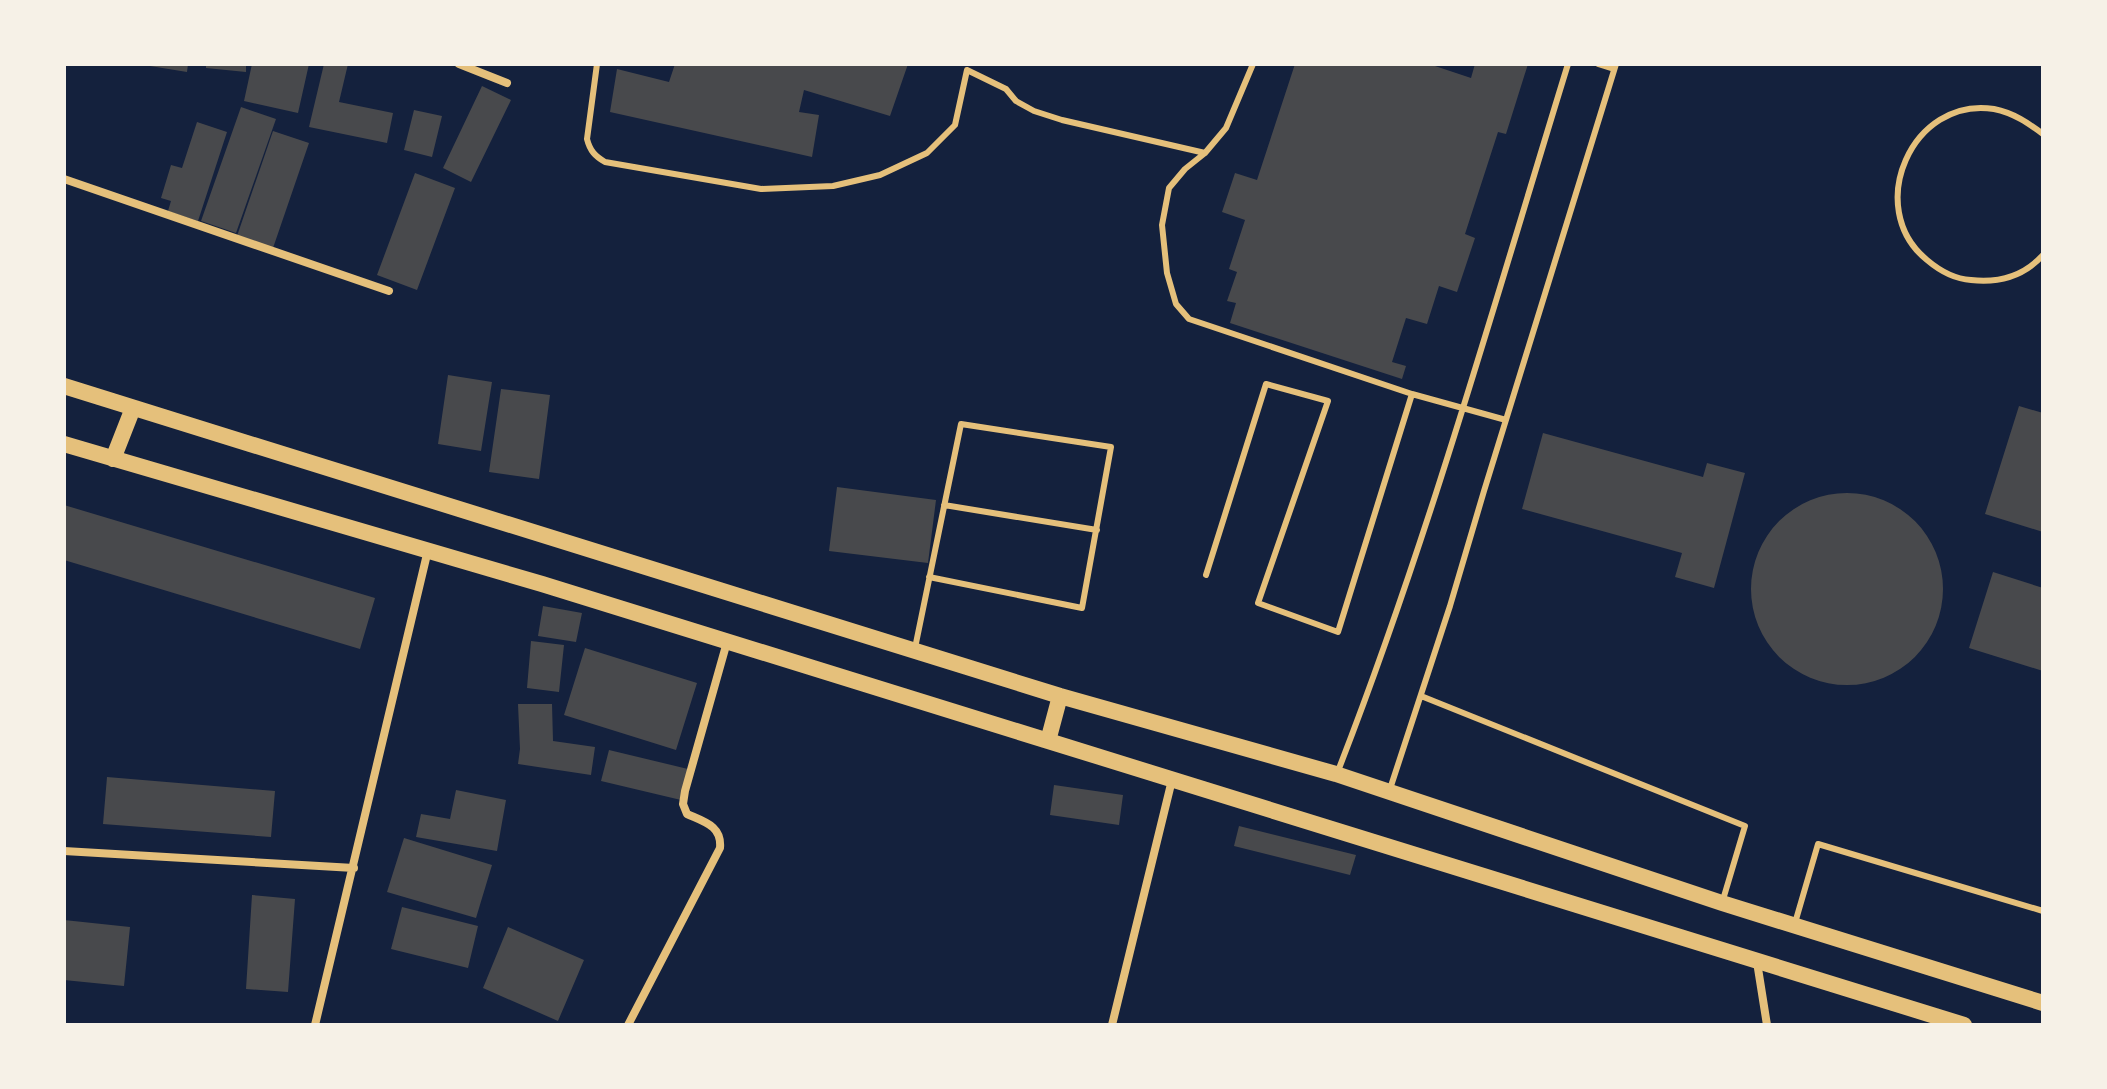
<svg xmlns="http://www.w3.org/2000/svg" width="2107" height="1089" viewBox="0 0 2107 1089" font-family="'Fira Sans',sans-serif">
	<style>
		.building { fill: #48494c }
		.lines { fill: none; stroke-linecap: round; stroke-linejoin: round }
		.service { stroke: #e5c07b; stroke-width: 6 }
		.minor { stroke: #e5c07b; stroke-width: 8 }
		.secondary { stroke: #e5c07b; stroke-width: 16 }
	</style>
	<rect width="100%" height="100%" fill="#14213d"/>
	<path class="building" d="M150,64H188L187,72L150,66Z
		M206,64H246V72L206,68Z
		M252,64H309L298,113L244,101Z
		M324,64H348L339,102L393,113L387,143L309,127Z
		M675,64H908L890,116L804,90L799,112L819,115L812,157L610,112L617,69L669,82Z
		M1295,64H1429L1471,78L1475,64H1528L1506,134L1498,132L1465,234L1475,238L1457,292L1439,286L1427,324L1406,318L1392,362L1406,366L1402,379L1230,323L1236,303L1227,301L1237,272L1229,269L1245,220L1222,212L1235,173L1257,180Z
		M482,86L511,100L471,182L443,168Z
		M241,107L276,119L236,233L201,221Z
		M414,110L442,116L432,157L404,150Z
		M197,122L227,132L198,221L168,211L171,201L161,198L171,165L182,168Z
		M273,131L309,143L273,248L237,236Z
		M415,173L455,188L417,290L377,275Z
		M448,375L492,382L481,451L438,444Z
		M501,389L550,395L539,479L489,472Z
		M2019,406L2043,413V532L1985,514Z
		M1543,433L1703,477L1707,463L1745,473L1714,588L1675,577L1682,553L1522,509Z
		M837,487L936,500L928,563L829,551Z
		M1751 589a96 96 0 1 1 192 0a96 96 0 1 1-192 0Z
		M64,505L375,598L360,649L64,560Z
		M1993,572L2043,588V671L1969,648Z
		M543,606L582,613L576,642L538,636Z
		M531,641L564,645L559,692L527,688Z
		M585,648L697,683L676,750L564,715Z
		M518,704H552L553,741L595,747L591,775L518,764L520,749Z
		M609,750L688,769L681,800L601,781Z
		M107,777L275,791L271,837L103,824Z
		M1054,785L1123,795L1119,825L1050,815Z
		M456,790L506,800L497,851L416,837L421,814L450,819Z
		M1239,826L1356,855L1350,875L1234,846Z
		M404,838L492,865L476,918L387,892Z
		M252,895L295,899L288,992L246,989Z
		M402,907L478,926L468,968L391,949Z
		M64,920L130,927L124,986L64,980Z
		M508,927L584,960L558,1021L483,988Z"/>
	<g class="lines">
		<path class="service" d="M597,64L587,139C590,151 595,156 605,162L761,189L833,186L880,175L927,153L955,125L967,70L1006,89L1016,101L1034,111L1062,120L1205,153
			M1253,64L1226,128L1205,153L1185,169L1169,188L1162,225L1167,273L1176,304L1189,319L1412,394L1506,420
			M1598,64L1614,69
			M2043,134C2028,123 2014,113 1994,109C1912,96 1863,208 1927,260C1940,271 1954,279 1971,280C1998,283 2024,276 2043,255
			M944,505L1097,530
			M1206,575L1266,384L1328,401L1258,603L1338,632L1412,394
			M915,648L961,424L1111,447L1082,608L929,577
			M1421,696L1745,826L1722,903
			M1338,771C1428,540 1495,301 1568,64
			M1389,792L1450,606L1484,491L1616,64
			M1795,923L1818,844L2043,911"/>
		<path class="minor" d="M459,64L507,83
			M64,179L389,291
			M64,851L354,868
			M1757,962L1767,1025
			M315,1025L428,550
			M628,1025L720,848C722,826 705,822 687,814L683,804L685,791L727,642
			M1112,1025L1172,780"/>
		<path class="secondary" d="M64,386L1060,696L1336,774L1722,903L2043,1003
			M64,444L542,584L1964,1025
			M113,459L133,408
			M1048,741L1060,696"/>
	</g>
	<rect width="2107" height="1089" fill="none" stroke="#f6f1e7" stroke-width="132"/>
</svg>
